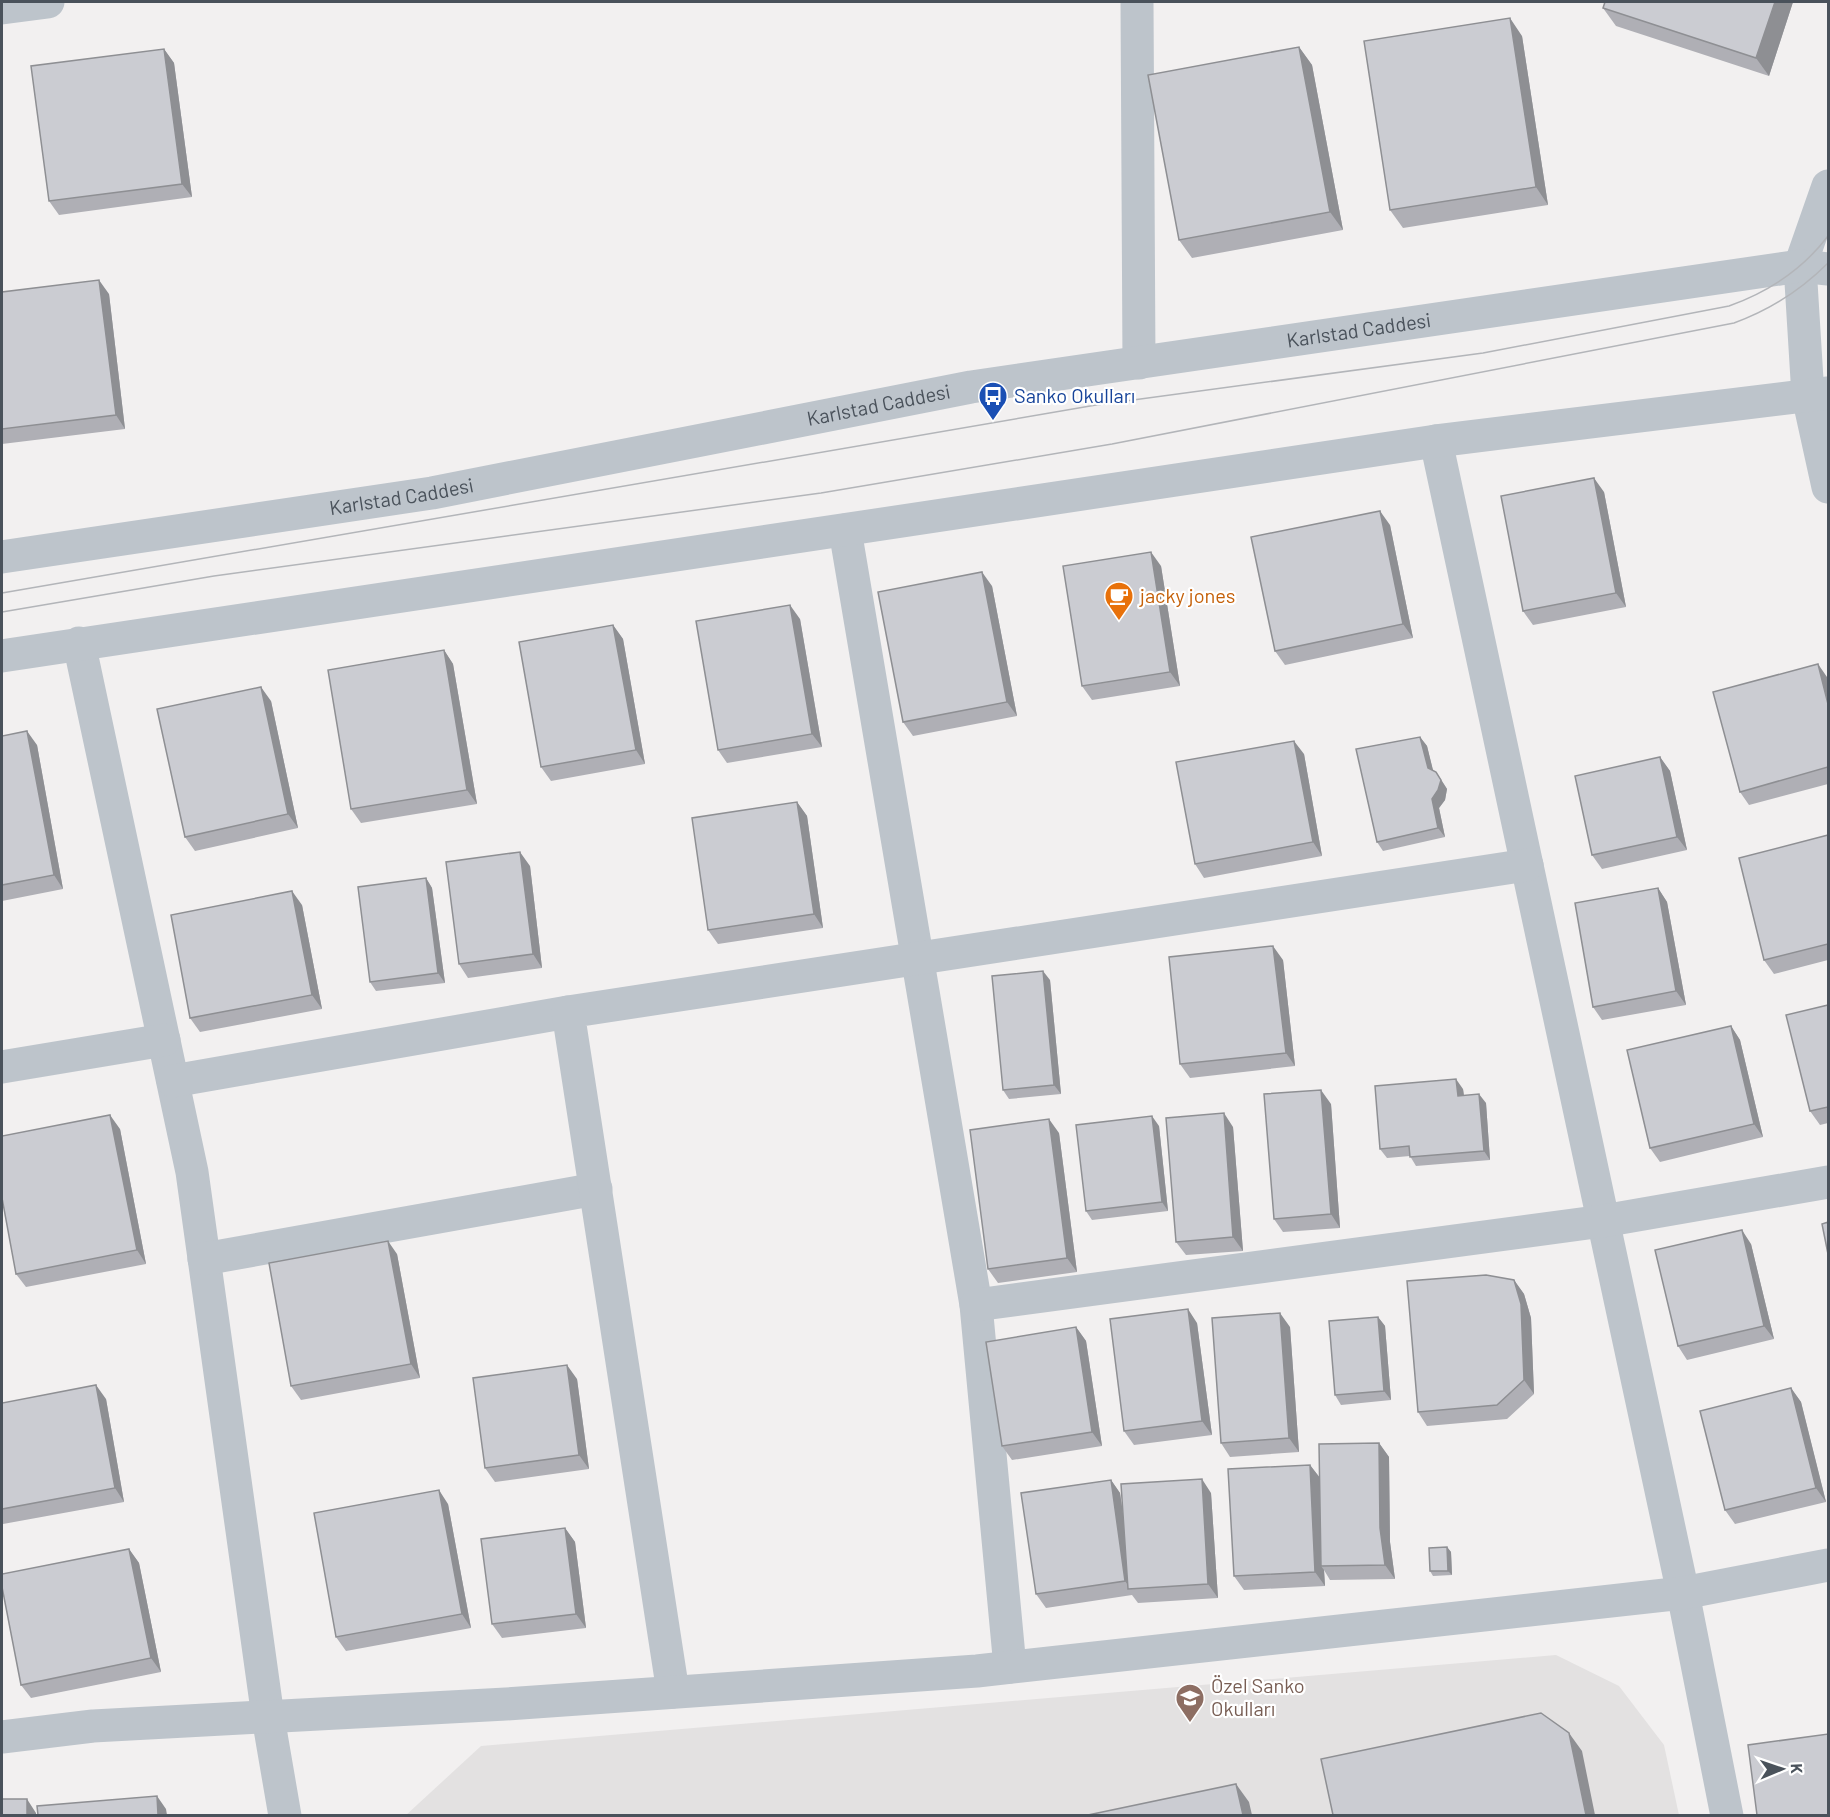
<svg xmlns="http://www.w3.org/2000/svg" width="1830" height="1817" viewBox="0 0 1830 1817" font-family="Barlow,sans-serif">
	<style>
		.education { fill: #e3e1e1 }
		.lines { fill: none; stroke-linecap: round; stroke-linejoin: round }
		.minor { stroke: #bdc4cb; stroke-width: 33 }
		.tram { stroke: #b3b5b9; stroke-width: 1.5 }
		.wall { fill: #afafb5 }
		.shaded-wall { fill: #8e8f93 }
		.building { fill: #cbccd2; stroke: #8e8f93; stroke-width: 1.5 }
		.labels { text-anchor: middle; stroke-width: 4.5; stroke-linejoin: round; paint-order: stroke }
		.street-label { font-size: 20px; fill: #4a525b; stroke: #fff }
		.transit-label { font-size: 20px; fill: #164399; stroke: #fff; text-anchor: start }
		.food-label { font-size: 20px; fill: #c56008; stroke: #fff; text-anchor: start }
		.education-label { font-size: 20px; fill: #785e54; stroke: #fff; text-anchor: start }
	</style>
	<rect width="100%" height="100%" fill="#f2f0f0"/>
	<path class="education" d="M1556,1655L1619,1686L1664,1745L1679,1815L405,1816L481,1746Z"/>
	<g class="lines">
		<g class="minor">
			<path d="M1137,2L1139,363"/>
			<path d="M2,8L48,2"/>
			<path d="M1828,186L1800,266L1808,396L1828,487"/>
			<path d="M1436,441L1683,1593L1727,1816"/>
			<path d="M845,530L976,1305L1010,1667"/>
			<path id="s1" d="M2,557L432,493L971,387L1800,266L1828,269"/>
			<path d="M79,643L192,1172L268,1717L285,1816"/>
			<path d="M2,656L1436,441L1828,393"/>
			<path d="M2,1067L164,1040"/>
			<path d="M173,1081L568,1012"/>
			<path d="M204,1259L596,1189"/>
			<path d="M976,1305L1603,1221L1828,1182"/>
			<path d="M673,1692L568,1012L1527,865"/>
			<path d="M2,1737L93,1726L506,1704L977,1671L1683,1593L1828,1565"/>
		</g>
		<path class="tram" d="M2,593L1096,405L1483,353L1729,306C1768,292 1803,269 1828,236
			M2,612L214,576L821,493L1112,444L1734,323C1770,310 1801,290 1828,263"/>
	</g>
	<path class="wall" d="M1793,2L1769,76L1616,26L1603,8Z
		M1522,36L1548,205L1403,228L1390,210Z
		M1299,47L1312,65L1343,230L1192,258L1179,240Z
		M164,49L174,63L192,197L59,215L49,201Z
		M2,292L109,294L125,429L2,444Z
		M1604,492L1626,607L1533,625L1523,611Z
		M1390,525L1413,638L1285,665L1275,651Z
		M1161,566L1180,686L1092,700L1082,686Z
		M992,586L1017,716L913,736L903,722Z
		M800,619L822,747L727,763L718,750Z
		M613,625L623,639L645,764L551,781L541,767Z
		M444,650L453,664L477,804L361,823L351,809Z
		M1827,677L1828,682V784L1749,805L1740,792Z
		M271,701L298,828L195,851L185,837Z
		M2,736L37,745L63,889L2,901Z
		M1420,737L1427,746L1433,771L1442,781L1447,789L1445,800L1439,808L1445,837L1383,851L1377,842Z
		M1304,754L1322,856L1204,878L1195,864Z
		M1660,757L1670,771L1687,850L1602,869L1592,855Z
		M797,802L807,816L823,928L718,944L708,930Z
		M1828,835V960L1774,974L1764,960Z
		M530,866L542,968L468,978L459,964Z
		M426,878L432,888L445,983L376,991L370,982Z
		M1658,888L1667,902L1686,1005L1602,1020L1593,1007Z
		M302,905L322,1009L200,1032L190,1018Z
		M1283,960L1295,1066L1190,1078L1180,1064Z
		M1050,980L1061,1094L1009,1099L1003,1090Z
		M1828,1005V1123L1820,1125L1810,1111Z
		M1731,1026L1740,1040L1763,1137L1660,1162L1650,1148Z
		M1463,1089L1464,1095L1486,1103L1490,1160L1416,1166L1410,1156L1387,1158L1380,1149Z
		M1331,1104L1340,1228L1283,1232L1274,1219Z
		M1159,1126L1168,1211L1092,1220L1086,1211Z
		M1233,1127L1243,1251L1186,1255L1176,1242Z
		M120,1129L146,1264L26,1287L16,1274Z
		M1059,1133L1077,1272L998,1283L988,1269Z
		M1751,1244L1774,1339L1687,1360L1678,1346Z
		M397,1254L420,1378L301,1400L291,1386Z
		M1514,1280L1524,1294L1531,1318L1534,1394L1507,1419L1427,1426L1418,1412Z
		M1378,1317L1385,1326L1391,1400L1341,1405L1335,1395Z
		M1197,1323L1212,1435L1134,1445L1124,1431Z
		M1076,1327L1086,1341L1102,1446L1012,1460L1002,1446Z
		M1290,1327L1299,1452L1230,1457L1221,1443Z
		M577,1379L589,1469L495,1482L485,1468Z
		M1791,1388L1801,1402L1826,1502L1735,1524L1725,1510Z
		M106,1399L124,1502L3,1524L2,1523V1403Z
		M1379,1443L1389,1457L1390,1542L1395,1579L1330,1580L1324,1570L1325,1586L1244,1590L1234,1576L1310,1465L1320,1478Z
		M1111,1480L1120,1493L1123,1514L1211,1493L1218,1598L1138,1603L1132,1595L1046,1608L1036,1594Z
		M448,1504L471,1628L346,1651L336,1637Z
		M565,1528L575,1542L586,1628L502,1638L492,1624Z
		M1447,1547L1451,1552L1452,1575L1433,1576L1430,1571Z
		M129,1549L139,1563L161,1672L31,1698L21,1685Z"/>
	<path class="shaded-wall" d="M1775,2H1793L1769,76L1756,58Z
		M1510,18L1522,36L1548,205L1536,187Z
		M1299,47L1312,65L1343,230L1330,212Z
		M164,49L174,63L192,197L182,184Z
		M99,280L109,294L125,429L116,415Z
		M1594,478L1604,492L1626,607L1616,593Z
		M1380,511L1390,525L1413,638L1403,624Z
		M1151,552L1161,566L1180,686L1170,672Z
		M982,572L992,586L1017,716L1007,702Z
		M790,605L800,619L822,747L812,734Z
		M613,625L623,639L645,764L636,750Z
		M444,650L453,664L477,804L467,790Z
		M1818,664L1827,677L1828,682V704Z
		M261,687L271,701L298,828L288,814Z
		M27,731L37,745L63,889L54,875Z
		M1420,737L1427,746L1435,778L1428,768Z
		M1294,741L1304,754L1322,856L1313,842Z
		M1660,757L1670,771L1687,850L1677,837Z
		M1436,772L1447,789L1445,800L1439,808L1445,837L1438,828L1432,799Z
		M797,802L807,816L823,928L814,914Z
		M520,852L530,866L542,968L533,954Z
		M426,878L432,888L445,983L438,973Z
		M1658,888L1667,902L1686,1005L1676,991Z
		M292,891L302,905L322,1009L312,995Z
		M1273,946L1283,960L1295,1066L1286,1053Z
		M1043,971L1050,980L1061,1094L1054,1085Z
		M1731,1026L1740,1040L1763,1137L1754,1124Z
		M1456,1079L1463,1089L1465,1105L1458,1096Z
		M1321,1090L1331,1104L1340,1228L1331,1214Z
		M1479,1094L1486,1103L1490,1160L1484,1151Z
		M1224,1113L1233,1127L1243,1251L1233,1237Z
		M110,1115L120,1129L146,1264L137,1250Z
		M1152,1116L1159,1126L1168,1211L1162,1202Z
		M1049,1119L1059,1133L1077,1272L1067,1258Z
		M1742,1230L1751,1244L1774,1339L1764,1326Z
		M388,1241L397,1254L420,1378L411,1364Z
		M1514,1280L1524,1294L1531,1318L1534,1394L1524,1380Z
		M1188,1309L1197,1323L1212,1435L1202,1421Z
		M1280,1313L1290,1327L1299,1452L1289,1438Z
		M1378,1317L1385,1326L1391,1400L1384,1391Z
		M1076,1327L1086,1341L1102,1446L1092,1432Z
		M567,1365L577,1379L589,1469L579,1455Z
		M96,1385L106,1399L124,1502L115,1488Z
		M1791,1388L1801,1402L1826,1502L1816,1488Z
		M1379,1443L1389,1457L1390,1542L1395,1579L1385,1565L1380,1528Z
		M1310,1465L1320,1478L1321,1566L1324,1570L1325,1586L1315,1572Z
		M1202,1479L1211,1493L1218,1598L1208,1584Z
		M1111,1480L1120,1493L1134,1589H1131L1125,1581Z
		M439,1490L448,1504L471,1628L462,1614Z
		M565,1528L575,1542L586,1628L576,1614Z
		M1447,1547L1451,1552L1452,1575L1448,1571Z
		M129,1549L139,1563L161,1672L151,1658Z
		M1569,1733L1582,1751L1595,1815H1586Z
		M1236,1784L1249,1802L1252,1815H1243Z
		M157,1796L166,1809L167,1815H158Z
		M27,1799L36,1813V1815H27Z"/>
	<path class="building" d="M1605,2H1775L1756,58L1603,8Z
		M1510,18L1536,187L1390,210L1364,41Z
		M1299,47L1330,212L1179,240L1148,75Z
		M164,49L182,184L49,201L31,66Z
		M99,280L116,415L2,429V292Z
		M1594,478L1616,593L1523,611L1501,496Z
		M1380,511L1403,624L1275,651L1251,537Z
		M1151,552L1170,672L1082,686L1063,566Z
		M982,572L1007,702L903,722L878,592Z
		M790,605L812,734L718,750L696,621Z
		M613,625L636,750L541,767L519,642Z
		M444,650L467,790L351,809L328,670Z
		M1818,664L1828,704V767L1740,792L1713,692Z
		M261,687L288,814L185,837L157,709Z
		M27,731L54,875L2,885V736Z
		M1420,737L1428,768L1436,772L1441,780L1438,790L1432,799L1438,828L1377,842L1356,749Z
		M1294,741L1313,842L1195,864L1176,762Z
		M1660,757L1677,837L1592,855L1575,776Z
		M797,802L814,914L708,930L692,818Z
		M1828,835V944L1764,960L1739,858Z
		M520,852L533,954L459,964L446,862Z
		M426,878L438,973L370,982L358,887Z
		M1658,888L1676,991L1593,1007L1575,903Z
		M292,891L312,995L190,1018L171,915Z
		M1273,946L1286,1053L1180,1064L1169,957Z
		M1043,971L1054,1085L1003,1090L992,976Z
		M1828,1005V1107L1810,1111L1786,1015Z
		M1731,1026L1754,1124L1650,1148L1627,1050Z
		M1456,1079L1458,1096L1479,1094L1484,1151L1410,1157L1409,1146L1380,1149L1375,1086Z
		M1321,1090L1331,1214L1274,1219L1264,1094Z
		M1224,1113L1233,1237L1176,1242L1166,1118Z
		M110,1115L137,1250L16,1274L2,1198V1136Z
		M1152,1116L1162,1202L1086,1211L1076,1125Z
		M1049,1119L1067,1258L988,1269L970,1130Z
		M1828,1222V1254L1822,1224Z
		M1742,1230L1764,1326L1678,1346L1655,1250Z
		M388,1241L411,1364L291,1386L269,1263Z
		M1486,1275L1514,1280L1521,1304L1524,1380L1497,1405L1418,1412L1407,1281Z
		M1188,1309L1202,1421L1124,1431L1110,1319Z
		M1280,1313L1289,1438L1221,1443L1212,1318Z
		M1378,1317L1384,1391L1335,1395L1329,1321Z
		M1076,1327L1092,1432L1002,1446L986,1342Z
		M567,1365L579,1455L485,1468L473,1378Z
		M96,1385L115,1488L2,1509V1403Z
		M1791,1388L1816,1488L1725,1510L1700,1411Z
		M1379,1443L1380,1528L1385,1565L1321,1566L1319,1444Z
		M1310,1465L1315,1572L1234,1576L1228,1469Z
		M1202,1479L1208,1584L1128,1589L1121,1484Z
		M1111,1480L1125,1581L1036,1594L1021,1493Z
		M439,1490L462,1614L336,1637L314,1513Z
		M565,1528L576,1614L492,1624L481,1539Z
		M1447,1547L1448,1571H1430L1429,1548Z
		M129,1549L151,1658L21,1685L2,1587V1574Z
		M1541,1713L1569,1733L1586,1815H1333L1321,1759Z
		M1828,1734V1815H1757L1748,1745Z
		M1236,1784L1243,1815H1088Z
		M157,1796L158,1815H38L37,1806Z
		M2,1799H27V1815H2Z"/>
	<defs>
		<g id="bus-pin" transform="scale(1.5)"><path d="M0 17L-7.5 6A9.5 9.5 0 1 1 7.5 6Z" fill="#1a4fb4" stroke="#fff"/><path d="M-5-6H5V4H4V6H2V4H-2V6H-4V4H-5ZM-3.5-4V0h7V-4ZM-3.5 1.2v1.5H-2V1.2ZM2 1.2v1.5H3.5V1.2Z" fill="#fff"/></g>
		<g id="cafe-pin" transform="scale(1.5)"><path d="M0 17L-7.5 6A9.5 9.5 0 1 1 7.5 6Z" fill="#e8710a" stroke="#fff"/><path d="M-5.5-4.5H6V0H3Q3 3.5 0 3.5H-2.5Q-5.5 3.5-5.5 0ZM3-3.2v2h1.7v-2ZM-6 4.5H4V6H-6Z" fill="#fff"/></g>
		<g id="school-pin" transform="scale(1.5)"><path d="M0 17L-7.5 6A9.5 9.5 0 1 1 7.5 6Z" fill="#8d6e63" stroke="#fff"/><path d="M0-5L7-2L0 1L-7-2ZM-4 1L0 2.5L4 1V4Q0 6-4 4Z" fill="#fff"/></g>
	</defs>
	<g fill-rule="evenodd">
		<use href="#bus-pin" x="993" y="396"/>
		<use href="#cafe-pin" x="1119" y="596"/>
		<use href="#school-pin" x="1190" y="1698"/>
	</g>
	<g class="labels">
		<g class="street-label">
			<text dy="7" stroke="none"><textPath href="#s1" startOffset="1376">Karlstad Caddesi</textPath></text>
			<text dy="7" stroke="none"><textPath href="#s1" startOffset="890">Karlstad Caddesi</textPath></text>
			<text dy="7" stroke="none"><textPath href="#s1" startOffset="404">Karlstad Caddesi</textPath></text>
		</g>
		<g class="transit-label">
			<text x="1014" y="403">Sanko Okulları</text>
		</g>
		<g class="food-label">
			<text x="1140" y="603">jacky jones</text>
		</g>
		<g class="education-label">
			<text x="1211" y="1693">Özel Sanko<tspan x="1211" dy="23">Okulları</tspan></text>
		</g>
	</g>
	<rect width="1830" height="1817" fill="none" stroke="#4a525b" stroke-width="6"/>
	<g transform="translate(1782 1769) rotate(88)" stroke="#ffffff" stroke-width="4.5" paint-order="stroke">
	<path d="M0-4.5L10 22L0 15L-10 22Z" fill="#4a525b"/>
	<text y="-9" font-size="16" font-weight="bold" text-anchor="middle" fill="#4a525b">K</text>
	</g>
</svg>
